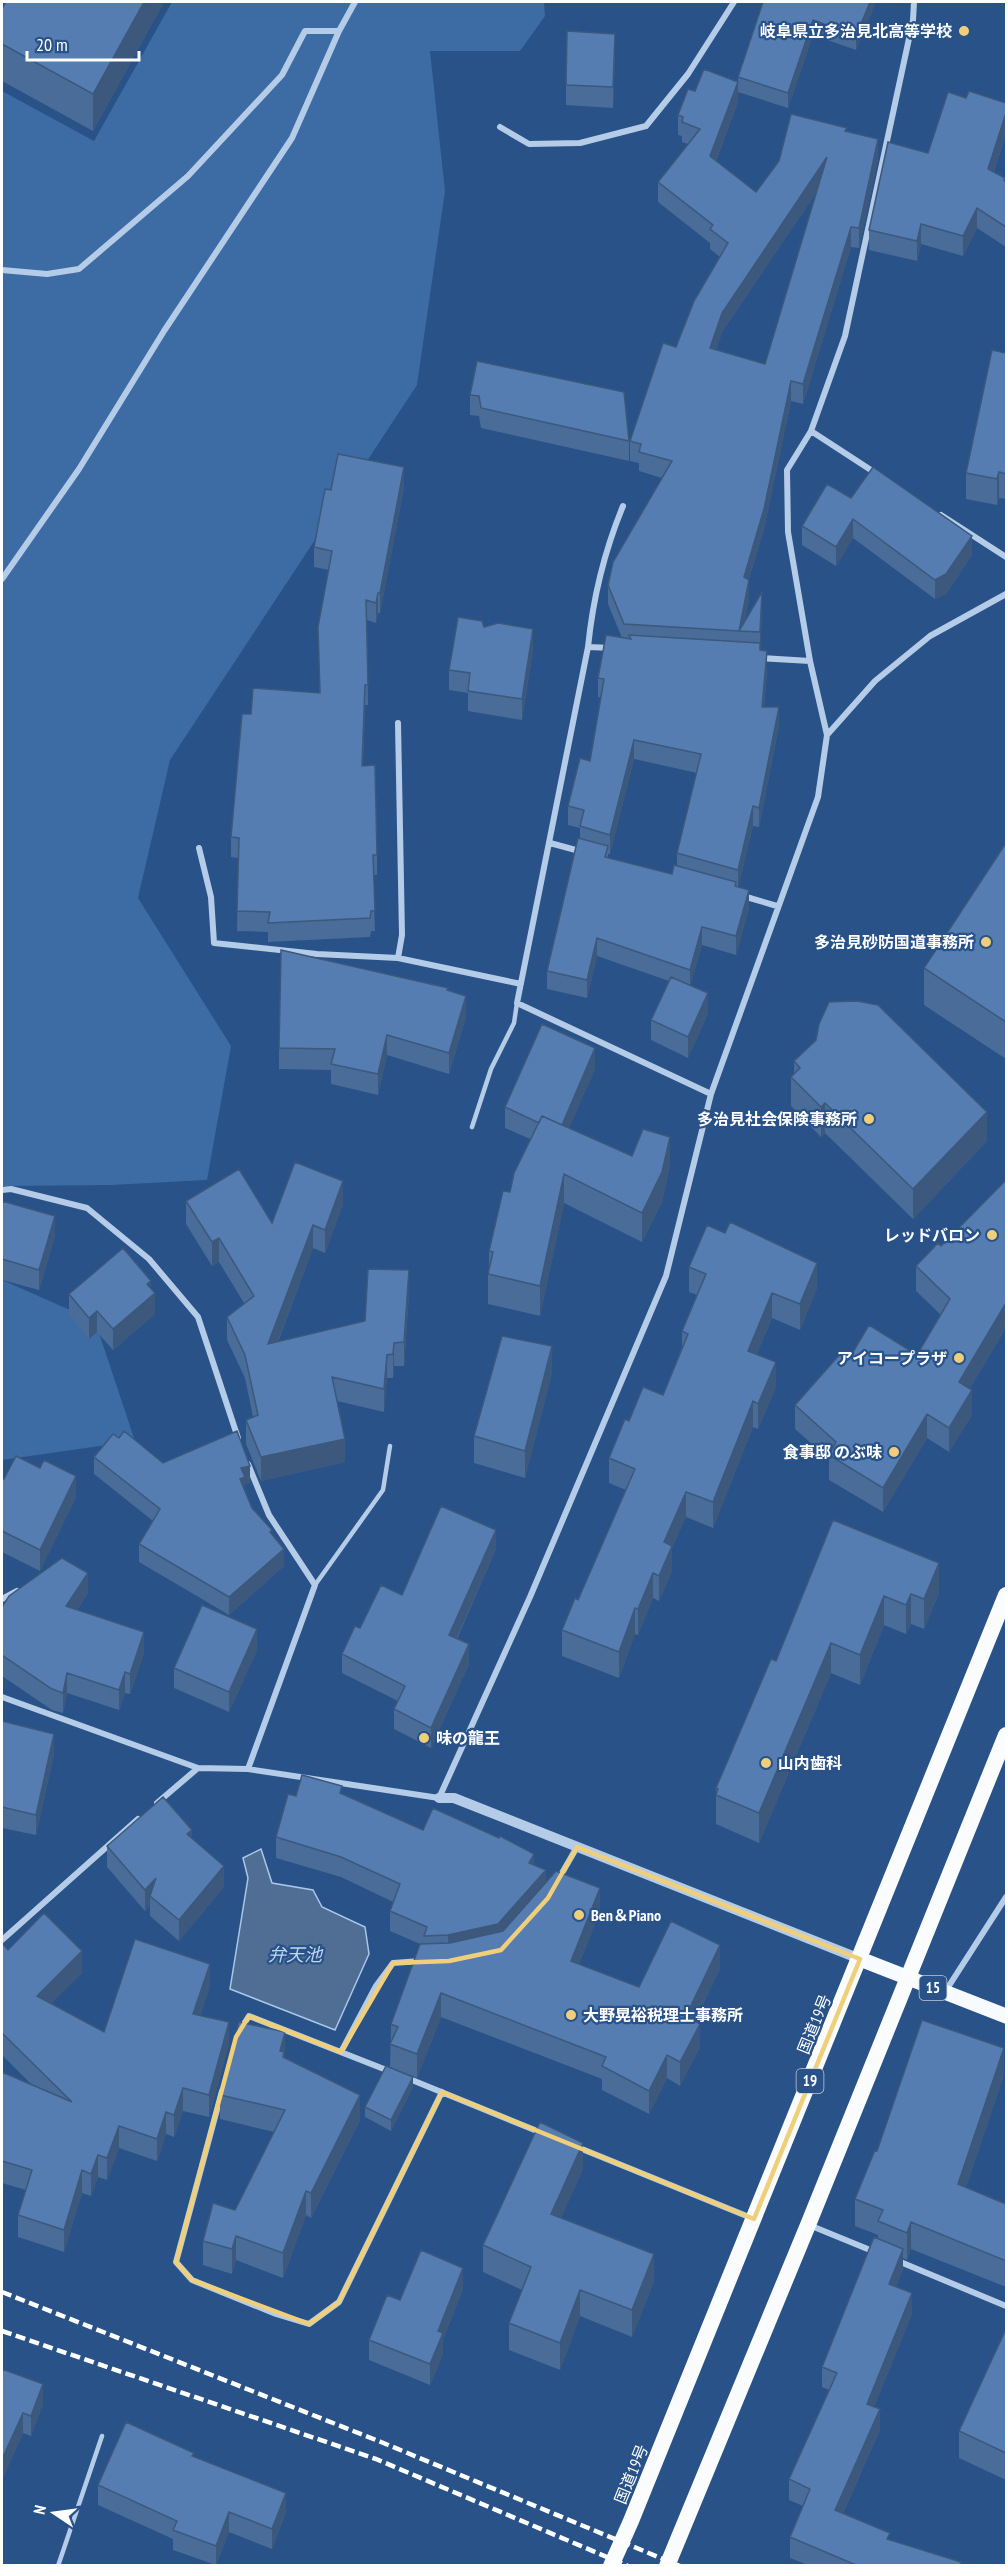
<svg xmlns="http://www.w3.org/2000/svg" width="1008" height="2567" viewBox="0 0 1008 2567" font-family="'PT Sans Narrow','Noto Sans JP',sans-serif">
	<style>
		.green { fill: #3d6ba4 }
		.water { fill: #506d94; stroke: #a9c7e9; stroke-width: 1.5 }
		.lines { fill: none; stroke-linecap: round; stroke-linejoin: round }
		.service { stroke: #b5cce8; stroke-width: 4.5 }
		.minor { stroke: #b5cce8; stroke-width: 6 }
		.tertiary { stroke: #b5cce8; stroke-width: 10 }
		.primary { stroke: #f7fafe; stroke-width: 15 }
		.trunk { stroke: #fbfcfe; stroke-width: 16 }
		.rail { stroke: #fff; stroke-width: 4.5; stroke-dasharray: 10 4.5; stroke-linecap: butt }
		.wall { fill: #496c98; fill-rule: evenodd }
		.shaded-wall { fill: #3c587c }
		.building { fill: #557db1; stroke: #3c587c; stroke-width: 1.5; fill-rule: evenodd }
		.marked { fill: none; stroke: #f0cf7b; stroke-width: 4.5; stroke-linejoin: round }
		.poi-dot { fill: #f0cf7b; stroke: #285288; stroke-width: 2 }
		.labels { text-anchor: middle; stroke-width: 4.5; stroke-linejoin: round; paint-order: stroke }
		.shield { fill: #285288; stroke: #becbdb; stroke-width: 1.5 }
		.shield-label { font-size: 15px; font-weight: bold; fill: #fff }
		.poi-label { font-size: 16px; font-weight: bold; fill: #fff; stroke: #285288; text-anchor: end }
		.street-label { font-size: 16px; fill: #fff; stroke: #285288 }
		.water-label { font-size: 18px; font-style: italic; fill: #c0d6f0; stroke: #285288 }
	</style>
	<rect width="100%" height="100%" fill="#285288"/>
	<path class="green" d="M172,2H544L545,16L520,51H430L445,191L417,385L170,760L138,898L231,1046L207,1180L111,1185L2,1186V91L94,141Z
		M2,1280L95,1321L135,1441L2,1460Z"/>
	<path class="water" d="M261,1849L272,1883L313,1890L322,1907L365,1927L369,1954L335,2030L230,1989L248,1878L243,1858Z"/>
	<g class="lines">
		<path class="service" d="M472,1127L491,1069L514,1023L517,1003
			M315,1585L383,1490L390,1446
			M58,2566L102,2436"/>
		<path class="minor" d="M339,31L355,2
			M500,127L529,144L580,143L646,126L688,74L734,2
			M2,270L47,274L79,269L188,176L282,75L305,31H339L292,138L164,331L79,469L2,579
			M811,431L877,474
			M941,515L1006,557
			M588,647C593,598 604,552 623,506
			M612,648L588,647L517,1003L711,1094
			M760,658L810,661
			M398,723L402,935L398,958
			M827,735L875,681L930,636L1006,594
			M550,843L583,852
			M199,848L211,897L214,943L317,954L398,958L521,984
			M743,896L777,906
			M2,1190L11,1189L87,1208L149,1259L198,1317L238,1438
			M248,1464L269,1515L315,1585L248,1769
			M2,1599L17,1591
			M2,1697L198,1768
			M157,1803L198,1768L248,1769L439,1798L530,1597L666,1276L711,1094L818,797L827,735L810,661L788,532L787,470L811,431L845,336L913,20L914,2
			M558,1880L577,1847
			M2,1940L138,1819
			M945,1992L1006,1897
			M240,2030L249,2016L389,2071
			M341,2052L376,1986L393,1963L421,1961
			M407,2078L542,2133
			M222,2091L176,2262L192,2280L276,2314L309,2324L339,2302L442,2092
			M577,2147L754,2219
			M809,2225L875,2252
			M898,2261L1006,2306"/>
		<path class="tertiary" d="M439,1798H454L860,1959"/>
		<path class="primary" d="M860,1959L1006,2016"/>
		<path class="trunk" d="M611,2566L631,2521L1006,1595
			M667,2566L808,2225L1006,1735"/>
		<path class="rail" d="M2,2292L381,2442L680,2566
			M2,2331L376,2459L628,2566"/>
	</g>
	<path class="wall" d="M6,2H164L93,131L2,81V9Z
		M763,2H876L856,50L813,35L788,108L738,92V102L716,161L756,192L847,131L878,159L859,248L851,247L803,404L791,401L764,529L749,579V599L745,619L762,613L760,650L767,671L764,707L779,726L759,827L753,826L738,887L749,908L736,955L702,945L690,986L708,1014L688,1058L651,1040V1020L669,981L597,956L587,998L547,989V971L580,839V828L568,825V806L590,761L601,698L598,697V678L622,638L608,604V585L662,478L639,471V463L630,461V441L720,257L710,249V243L658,202V182L688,144L682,142V136L678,135V115L695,91L738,82V77ZM816,193L765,364L716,350L722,332ZM634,759L697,773L677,853V866L672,874L608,858V854H610Z
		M615,54L613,108L566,105V85Z
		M966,98L1006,103V134L994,172L1006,182V247L977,228L963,256L921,244L917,261L869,250V230L928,153Z
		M1006,353V499L999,498L997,505L966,499V473Z
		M477,361L629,441V461L481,428L479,416L470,415V395Z
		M404,487L380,613H378L376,623L367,620L368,705H365L363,766L377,855V875H373L375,931H371L370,937L268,942V932L237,931L238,858L231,857V837L251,714L319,693L329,570L314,567V547L331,490Z
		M851,498L972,555L946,594L935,599L853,538L836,566L802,545V526Z
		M484,627L533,650L522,720L468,711V693L449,690V670Z
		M1006,843V1059L924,1005V968Z
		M448,991L466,1017L449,1074L387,1055L378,1095L331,1084V1070L279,1069V1048Z
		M794,1061L987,1141L913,1219L825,1133L821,1137L791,1106V1077L794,1074Z
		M595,1069L569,1128L632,1156L670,1166L662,1202L642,1242L564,1203L540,1316L488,1304V1274L489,1268V1251L530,1139L505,1128V1107Z
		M1006,1180V1328L970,1388L972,1415L949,1452L927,1438L883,1512L829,1480V1459L795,1429V1405L849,1359L917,1355L941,1315L916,1291V1266L941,1246Z
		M2,1201L55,1236L39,1290L2,1280Z
		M186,1201L272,1223L343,1204L325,1253L313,1248L278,1342L365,1321L409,1294L404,1366H394L393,1378H387L384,1412L337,1401L345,1462L261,1481L246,1444V1420L253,1417L245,1378L227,1340V1317L244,1303L219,1262L212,1266L186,1224Z
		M689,1267L817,1288L800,1330L772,1318L757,1354L776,1387L758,1429L753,1427L713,1528L686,1517L672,1548V1571L659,1601L653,1598L638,1635L635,1634L619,1678L562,1656V1630L578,1600L626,1490L609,1483V1458L629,1421L663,1395L682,1348V1331L697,1295L689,1292Z
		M151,1289L155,1314L113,1350L97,1332L89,1339L69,1315V1294Z
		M552,1373L525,1478L474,1463V1436Z
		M94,1457L163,1463L250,1483L245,1484V1490L252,1508L272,1535L284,1566L229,1615L139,1562V1544L153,1521L94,1474Z
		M2,1478L76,1497L40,1571L2,1552Z
		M833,1520L939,1593L924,1629L911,1624L906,1634L884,1625L860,1685L831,1673L759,1843L716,1824V1788L776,1661Z
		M496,1549L457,1639L469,1664L431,1748L394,1729V1709L398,1701L342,1673V1654L360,1628L402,1595Z
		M88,1593L77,1610L144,1653L130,1694L125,1693L119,1710L67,1693L63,1713L52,1710L2,1676V1607Z
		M257,1650L229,1712L174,1688V1668Z
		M2,1721L54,1754L36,1835L2,1828Z
		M342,1794L423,1830L534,1865L546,1882L600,1912L579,1964L639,1987L720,1969L695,2021L700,2047L680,2086L667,2078L649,2114L602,2090V2079L441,2017L417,2078L390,2067L391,2024L420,1944L390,1931V1911L393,1902L341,1877L276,1858V1837L296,1796Z
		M192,1839L224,1887L179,1941L150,1916V1905L145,1911L107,1867V1846Z
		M2,1943L8,1950L82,1973L51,2003L104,2032L210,1986L200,2016L229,2044L209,2117L183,2111L174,2137L166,2134L157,2161L119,2148L107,2180L98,2177L91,2196L82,2193L64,2252L18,2237V2215L26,2190L2,2183V2072L32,2085L2,2055Z
		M284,2058L360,2120L311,2218L306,2215L283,2278L236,2260L232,2274L203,2265V2241L235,2210L274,2132L220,2119V2095Z
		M1004,2075L966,2187L1006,2204V2287L911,2249L907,2260L903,2258V2269L896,2287L912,2314L874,2407L880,2430L843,2513L890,2540L961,2565H808L790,2558V2537L803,2506L789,2500V2479L829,2390L822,2387V2367L878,2238V2235L855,2226V2199L877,2151Z
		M413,2087L391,2131L365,2117V2107Z
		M583,2169L561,2218L654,2281L632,2337L580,2316L560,2370L509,2350V2323L522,2290L483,2272V2245Z
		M463,2289L443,2339V2354L430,2385L369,2360V2340L400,2300Z
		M1006,2329V2480L959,2458V2431Z
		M2,2369L43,2404L31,2436L23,2433L2,2480Z
		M194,2457L286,2512L272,2549L229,2532L216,2565L173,2550V2539L98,2505V2485Z"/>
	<path class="shaded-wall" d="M144,2H164L93,131V94Z
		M870,2H876L856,50V36Z
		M813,20V35L788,108V93Z
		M615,34V54L613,108V87Z
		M738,82V102L710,176V156Z
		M1006,113V134L988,190V169Z
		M878,139V159L859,248V228Z
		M827,157V177L722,332L710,368V348L722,313Z
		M977,208V228L963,256V236Z
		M921,224V244L917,261V241Z
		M851,227V247L803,404V384Z
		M791,381V401L764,529L744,596V577Z
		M404,467V487L380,613V593Z
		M999,472V498L997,505V479Z
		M853,519V538L836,566V547Z
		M972,536V555L946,594L935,599V580Z
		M749,580V599L743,631H739Z
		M762,592V613L760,653V632Z
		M378,593V613L376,623V603Z
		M533,629V650L522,720V699Z
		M767,651V671L762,727V707Z
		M365,685V705L362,786V766Z
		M779,707V726L759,827V808Z
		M634,740V759L610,854V835Z
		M753,806V826L738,890V870Z
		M749,890V908L736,955V936Z
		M702,927V945L690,988V970Z
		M597,938V956L587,998V980Z
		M708,993V1014L688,1058V1037Z
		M466,996V1017L449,1074V1053Z
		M387,1035V1055L378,1095V1074Z
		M595,1048V1069L559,1152V1131Z
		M825,1103V1133L821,1137V1107Z
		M987,1112V1141L913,1219V1189Z
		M670,1137V1166L662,1202L642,1242V1213Z
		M564,1174V1203L540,1316V1286Z
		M343,1181V1204L325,1253V1230Z
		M55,1216V1236L39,1290V1270Z
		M313,1225V1248L268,1367V1344Z
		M219,1238V1262L212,1266V1242Z
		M817,1263V1288L800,1330V1304Z
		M409,1270V1294L404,1366V1342Z
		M151,1281V1297L155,1293V1314L113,1350V1329L147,1284Z
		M772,1293V1318L748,1376V1351Z
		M1006,1303V1328L959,1406V1382Z
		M97,1311V1332L89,1339V1318Z
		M394,1343V1366L393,1378V1354Z
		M552,1346V1373L525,1478V1451Z
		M387,1355V1378L384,1412V1389Z
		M776,1362V1387L758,1429V1404Z
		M972,1390V1415L949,1452V1428Z
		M753,1401V1427L713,1528V1502Z
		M927,1414V1438L883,1512V1488Z
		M345,1439V1462L261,1481V1457Z
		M250,1466V1483L245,1484V1494L240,1497L241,1468Z
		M76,1476V1497L40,1571V1550Z
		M686,1492V1517L672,1548V1571L659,1601V1576L664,1542Z
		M496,1530V1549L449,1655V1635Z
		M284,1549V1566L229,1615V1597Z
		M939,1563V1593L924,1629V1599Z
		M88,1573V1593L66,1627V1606Z
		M653,1573V1598L638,1635V1609Z
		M911,1594V1624L906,1634V1605Z
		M884,1596V1625L860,1685V1655Z
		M635,1608V1634L619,1678V1652Z
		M257,1629V1650L229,1712V1692Z
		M144,1632V1653L130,1694V1674Z
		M831,1643V1673L759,1843V1813Z
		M469,1644V1664L431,1748V1728Z
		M125,1672V1693L119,1710V1690Z
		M67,1673V1693L63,1713V1693Z
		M54,1734V1754L36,1835V1815Z
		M192,1830V1851L187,1834Z
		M534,1854V1874L529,1863Z
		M224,1866V1887L179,1941V1920Z
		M546,1870V1891L498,1945L448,1956V1935Z
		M156,1878L150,1896V1905L145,1911V1890Z
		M600,1888V1912L571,1984V1961Z
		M720,1945V1969L686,2040V2016Z
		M82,1951V1973L37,2018V1996Z
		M210,1964V1986L193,2037V2014Z
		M441,1993V2017L417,2078V2054Z
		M229,2022V2044L209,2117V2095Z
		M700,2024V2047L680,2086V2062Z
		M285,2032V2056L284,2059L280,2051Z
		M1004,2048V2075L958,2210V2184Z
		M667,2055V2078L649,2114V2091Z
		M413,2077V2087L391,2131V2120Z
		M183,2088V2111L174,2137V2115Z
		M360,2095V2120L311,2218V2193Z
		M166,2112V2134L157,2161V2139Z
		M119,2126V2148L107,2180V2158Z
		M583,2143V2169L551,2241V2214Z
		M98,2155V2177L91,2196V2174Z
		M82,2170V2193L64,2252V2230Z
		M306,2191V2215L283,2278V2253Z
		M911,2222V2249L907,2260V2233Z
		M236,2236V2260L232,2274V2249Z
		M903,2249V2269L889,2304V2284Z
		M654,2254V2281L632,2337V2310Z
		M463,2268V2289L443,2339V2354L430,2385V2364L438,2331Z
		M580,2290V2316L560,2370V2343Z
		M912,2293V2314L867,2425V2404Z
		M43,2384V2404L31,2436V2416Z
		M880,2409V2430L835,2530V2510Z
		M23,2413V2433L2,2480V2459Z
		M286,2493V2512L272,2549V2529Z
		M229,2512V2532L216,2565V2546Z"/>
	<path class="building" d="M6,2H144L93,94L2,44V9Z
		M763,2H870L856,36L813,20L788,93L738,77Z
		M567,31L615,34L613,87L566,85Z
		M704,69L738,82L710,156L756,192L779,161L791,114L847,128L845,131L878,139L859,228L851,227L803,384L791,381L764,509L744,577L749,580L739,631L624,624L608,585L613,562L672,461L639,452L641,444L630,441L663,343L676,347L694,301L728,243L710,229L713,225L658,182L700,129L682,122L683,117L678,115L688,89L695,91ZM827,157L765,364L710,348L722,313Z
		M969,91L1006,103V113L988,169L1005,178L1004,180L1006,182V227L977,208L963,236L921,224L917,241L869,230L888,142L928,153L948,92L966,98Z
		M992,350L1006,353V474L999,472L997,479L966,473Z
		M477,361L624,392L629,441L481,408L479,396L470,395Z
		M338,454L404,467L380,593H378L376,603L366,600L368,685H365L362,766L375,765L377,855H373L375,911H371L370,918L268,923L270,912L237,911L239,838L231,837L242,714H251L253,688L320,693L318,627L332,551L314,547L325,489L331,490Z
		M873,467L972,536L946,574L935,580L853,519L836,547L802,526L827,484L851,498Z
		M762,592L760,632L739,631Z
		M458,617L482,621L484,627L498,623L533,629L522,699L468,691L470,673L449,670Z
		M606,635L631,639L629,635L760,643V650L767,651L762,707H779L759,808L753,806L738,870L677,853L701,754L634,740L610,835L580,826L584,810L568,806L580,758L590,761L604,679L598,678Z
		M578,838L608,846L605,857L672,874L674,865L736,882L735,886L749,890L736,936L702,927L690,970L597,938L587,980L547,971Z
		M1006,843V1022L924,968Z
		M281,950L448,988L447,990L466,996L449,1053L387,1035L378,1074L331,1064L335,1049L279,1048Z
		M671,977L708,993L688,1037L651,1020Z
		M857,1001L878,1005L987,1112L913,1189L825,1103L821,1107L791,1077L800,1068L794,1061L816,1040L819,1024L829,1002Z
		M542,1024L595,1048L562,1125L542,1116L539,1123L505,1107Z
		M542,1116L632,1156L643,1129L670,1137L662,1172L642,1213L564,1174L540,1286L488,1274L493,1252L489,1251L503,1191L510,1192L514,1173Z
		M295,1162L343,1181L325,1230L313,1225L268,1344L365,1321L368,1269L409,1270L404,1342L394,1343L393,1354L387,1355L384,1389L332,1377L345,1439L261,1457L246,1420L258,1415L245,1355L227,1317L254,1296L219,1238L212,1242L186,1201L239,1169L272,1223Z
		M1006,1180V1303L959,1382L972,1390L949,1428L927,1414L883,1488L829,1455L836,1442L795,1405L841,1353L849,1359L869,1325L917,1355L950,1299L916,1266L938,1243L941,1246Z
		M2,1201L55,1216L39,1270L2,1259Z
		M730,1222L817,1263L800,1304L772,1293L748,1351L776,1362L758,1404L753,1401L713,1502L686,1492L664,1542L672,1546L659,1576L653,1573L638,1609L635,1608L619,1652L562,1630L575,1598L578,1600L635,1469L609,1458L625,1419L629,1421L643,1387L663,1395L688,1334L682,1331L706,1274L689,1267L707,1225L725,1233Z
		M123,1248L151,1281L147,1284L155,1293L113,1329L97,1311L89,1318L69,1294Z
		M502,1336L552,1346L525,1451L474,1436Z
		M124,1431L163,1463L237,1431L250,1466L241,1468L245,1477L240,1479L252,1508L272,1530L270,1532L284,1549L229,1597L139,1544L160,1509L94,1457L113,1434L119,1438Z
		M16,1456L40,1468L44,1460L76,1476L40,1550L2,1531V1478L4,1479Z
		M441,1506L496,1530L449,1635L469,1644L431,1728L394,1709L405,1686L342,1654L355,1626L360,1628L381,1585L402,1595Z
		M833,1520L939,1563L924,1599L911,1594L906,1605L884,1596L860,1655L831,1643L759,1813L716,1795L718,1789L716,1788L771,1659L776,1661Z
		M62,1558L88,1573L66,1606L144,1632L130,1674L125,1672L119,1690L67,1673L63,1693L52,1689L2,1655V1607L9,1596Z
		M202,1605L257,1629L229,1692L174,1668Z
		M2,1721L54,1734L36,1815L2,1807Z
		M302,1775L342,1786L340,1793L423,1830L433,1808L499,1838L500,1836L534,1854L529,1863L546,1870L498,1924L448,1935L424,1936L427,1927L390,1911L400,1884L341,1857L276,1837L288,1794L296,1796Z
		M163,1797L192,1830L187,1834L224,1866L179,1920L150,1896L156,1878L145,1890L107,1846Z
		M556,1871L600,1888L571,1961L639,1987L671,1921L720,1945L686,2016L700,2024L680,2062L667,2055L649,2091L602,2066L606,2057L441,1993L417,2054L390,2044L398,2027L391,2024L420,1944L450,1943L503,1931Z
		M44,1913L82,1951L37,1996L104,2032L135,1939L210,1964L193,2014L229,2022L209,2095L183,2088L174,2115L166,2112L157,2139L119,2126L107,2158L98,2155L91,2174L82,2170L64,2230L18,2215L32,2170L2,2161V2072L72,2102L2,2033V1943L8,1950Z
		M922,2020L1004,2048L958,2184L1006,2204V2261L911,2222L907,2233L878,2221L883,2210L855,2199L875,2150L877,2151Z
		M239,2022L285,2032L280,2051L284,2052L283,2057L360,2095L311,2193L306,2191L283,2253L236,2236L232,2249L203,2241L213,2203L235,2210L285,2110L220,2095Z
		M386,2066L413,2077L391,2120L365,2107Z
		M540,2122L583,2143L551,2214L654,2254L632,2310L580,2290L560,2343L509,2323L531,2267L483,2245Z
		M874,2237L903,2249L889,2284L912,2293L867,2404L880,2409L835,2510L890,2533L887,2539L961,2562L960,2565H856L790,2537L810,2489L789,2479L837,2373L822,2367Z
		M421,2250L463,2268L438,2331L443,2333L430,2364L369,2340L387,2295L400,2300Z
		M1006,2329V2453L959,2431Z
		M2,2369L43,2384L31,2416L23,2413L2,2459Z
		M126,2422L194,2453L192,2456L286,2493L272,2529L229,2512L216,2546L173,2530L177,2521L98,2485Z"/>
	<path class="marked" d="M577,1847L860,1959L754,2219L442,2092L339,2302L309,2324L192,2280L176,2262L236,2037L249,2016L341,2052L393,1963L449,1961L501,1950L548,1898Z"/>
	<g class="poi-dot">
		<circle cx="964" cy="31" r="6"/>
		<circle cx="986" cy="942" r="6"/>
		<circle cx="869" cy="1119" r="6"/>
		<circle cx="992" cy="1235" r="6"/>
		<circle cx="959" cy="1358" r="6"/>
		<circle cx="894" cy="1452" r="6"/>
		<circle cx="424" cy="1738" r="6"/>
		<circle cx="766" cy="1763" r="6"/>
		<circle cx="579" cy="1915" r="6"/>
		<circle cx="571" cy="2015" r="6"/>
	</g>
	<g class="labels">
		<g class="shield">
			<rect x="919.5" y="1976" width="27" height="24" rx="4.5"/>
			<rect x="796.5" y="2069" width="27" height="24" rx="4.5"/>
		</g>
		<g class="shield-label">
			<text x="933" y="1993">15</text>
			<text x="810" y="2086">19</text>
		</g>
		<g class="poi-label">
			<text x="952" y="37">岐阜県立多治見北高等学校</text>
			<text x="974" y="948">多治見砂防国道事務所</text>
			<text x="857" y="1125">多治見社会保険事務所</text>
			<text x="980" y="1241">レッドバロン</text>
			<text x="947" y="1364">アイコープラザ</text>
			<text x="882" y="1458">食事邸 のぶ味</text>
			<text x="436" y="1744" text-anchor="start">味の龍王</text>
			<text x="778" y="1769" text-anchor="start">山内歯科</text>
			<text x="591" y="1921" text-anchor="start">Ben＆Piano</text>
			<text x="583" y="2021" text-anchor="start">大野晃裕税理士事務所</text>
		</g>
		<g class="street-label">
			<text transform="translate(814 2024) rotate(-68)" y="6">国道19号</text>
			<text transform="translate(631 2474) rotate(-68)" y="6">国道19号</text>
		</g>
		<g class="water-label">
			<text x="295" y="1961">弁天池</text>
		</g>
	</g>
	<rect width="1008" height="2567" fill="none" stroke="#ffffff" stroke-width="6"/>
	<g transform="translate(54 2513) rotate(283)" stroke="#285288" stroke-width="4.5" paint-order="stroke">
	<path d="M0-4.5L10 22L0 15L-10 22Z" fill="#ffffff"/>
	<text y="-9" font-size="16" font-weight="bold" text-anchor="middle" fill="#ffffff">N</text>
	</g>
	<path d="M27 51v9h112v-9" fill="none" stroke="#ffffff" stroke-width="3"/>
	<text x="36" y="51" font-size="18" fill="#ffffff" stroke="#285288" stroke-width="4.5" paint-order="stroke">20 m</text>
</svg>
